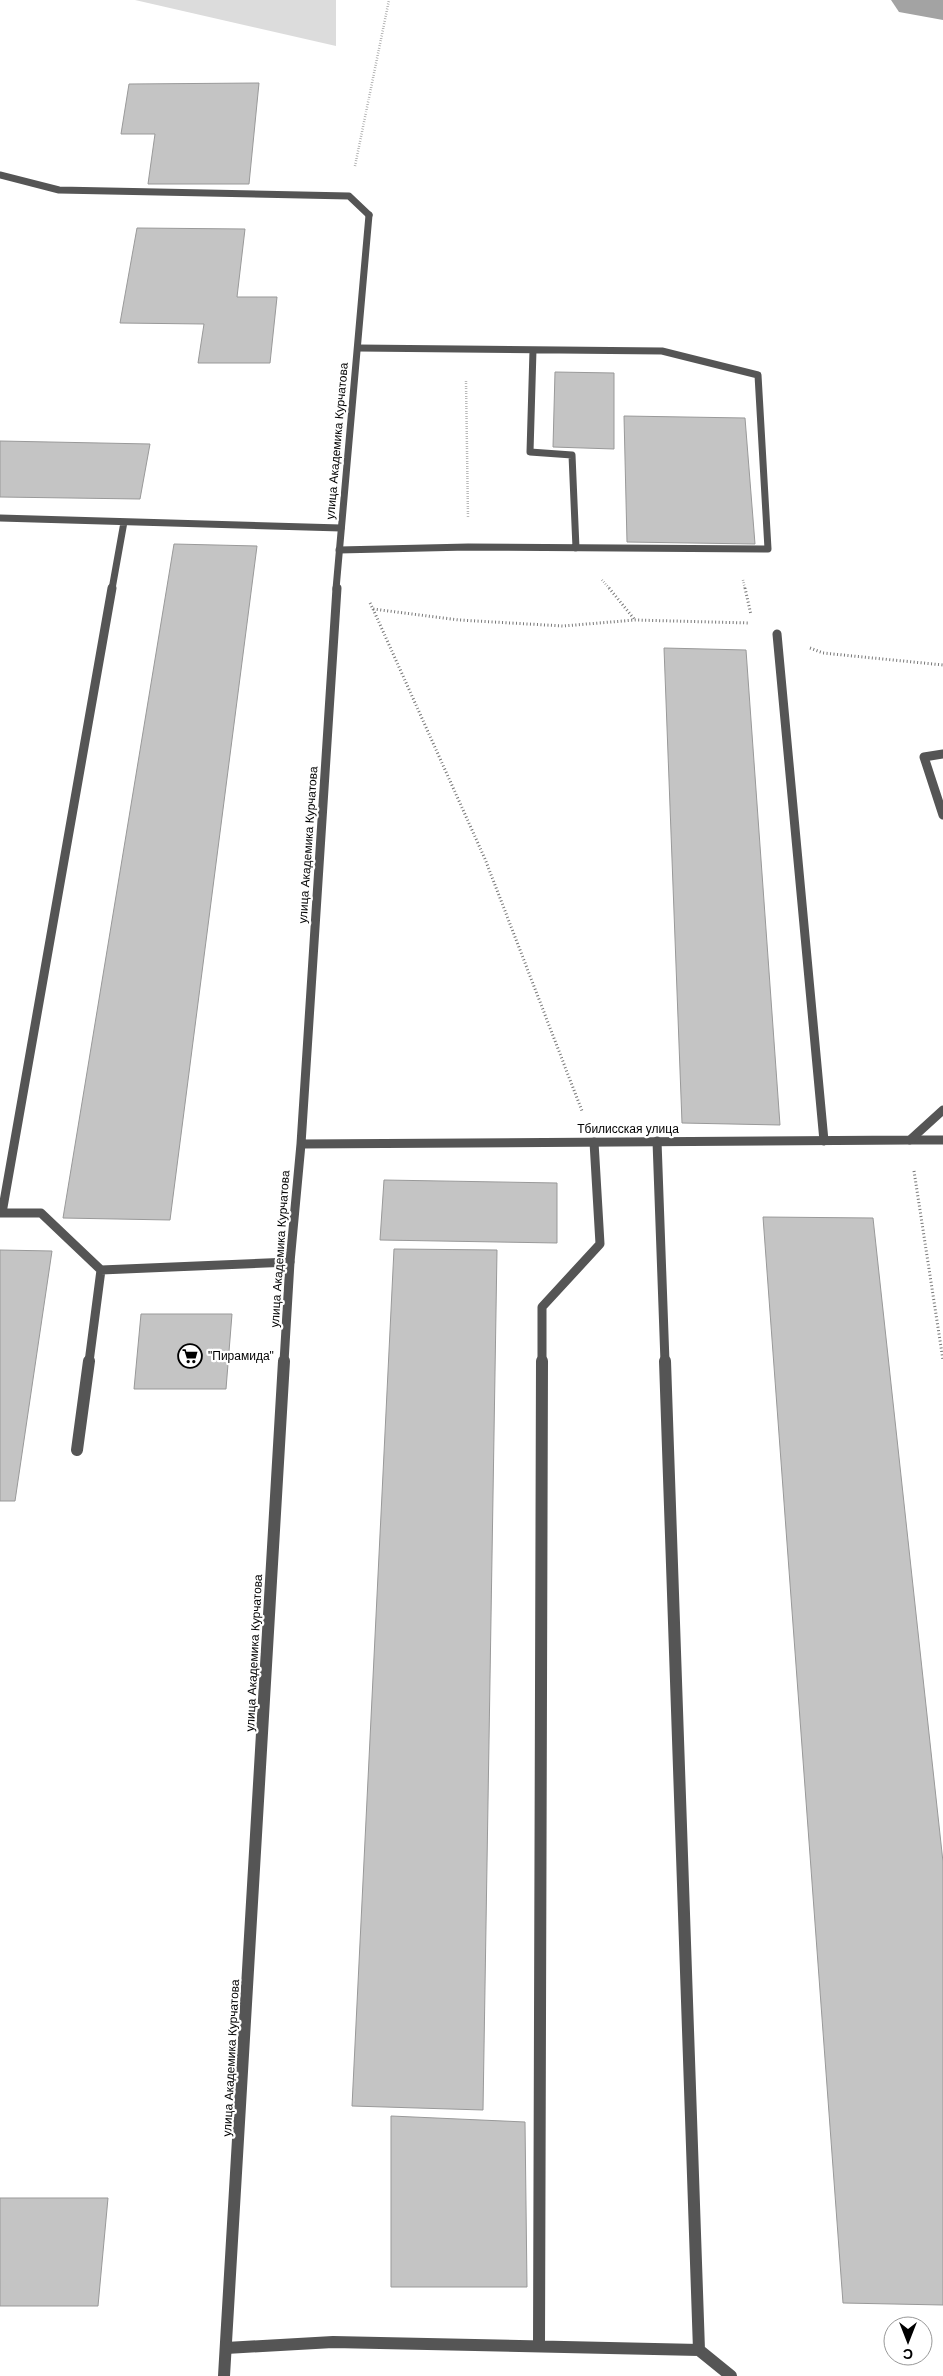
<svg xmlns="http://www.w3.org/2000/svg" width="943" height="2376" viewBox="0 0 943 2376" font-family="Helvetica,sans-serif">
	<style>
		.green { fill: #dcdcdc }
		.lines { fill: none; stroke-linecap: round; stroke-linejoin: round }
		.river { fill: #a3a3a3; fill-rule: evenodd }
		.building { fill: #c4c4c4; stroke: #999 }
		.path-far1 { stroke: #777; stroke-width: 2.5; stroke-dasharray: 0.5 2; stroke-linecap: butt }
		.path { stroke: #777; stroke-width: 3; stroke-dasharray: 1 2.5; stroke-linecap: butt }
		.service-far2 { stroke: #555; stroke-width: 7 }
		.service-far1 { stroke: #555; stroke-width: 9 }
		.service { stroke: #555; stroke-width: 12 }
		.minor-far2 { stroke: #555; stroke-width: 7 }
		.minor-far1 { stroke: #555; stroke-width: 9 }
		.minor { stroke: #555; stroke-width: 12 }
		.labels { text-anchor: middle; stroke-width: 4.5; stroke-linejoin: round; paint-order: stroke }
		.street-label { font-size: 12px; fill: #000; stroke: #fff }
		.poi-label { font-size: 12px; fill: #000; stroke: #fff; text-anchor: start }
	</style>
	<rect width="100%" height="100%" fill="#fff"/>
	<path class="green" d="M135,0H336V46Z"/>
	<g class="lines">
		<path class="river" d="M891,0H943V20L899,12Z"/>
	</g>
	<path class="building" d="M259,83L249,184H148L155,134H121L129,84Z
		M137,228L245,229L237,297H277L270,363H198L204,324L120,323Z
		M555,372L614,373V449L553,447Z
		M624,416L745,418L755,544L627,542Z
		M0,441L150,444L140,499L0,497Z
		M174,544L257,546L170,1220L63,1218Z
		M664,648L746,650L780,1125L682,1123Z
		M384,1180L557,1183V1243L380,1240Z
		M763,1217L873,1218L943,1862V2305L843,2303Z
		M394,1249L497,1250L483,2110L352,2106Z
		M0,1250L52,1251L15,1501H0Z
		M141,1314H232L226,1389H134Z
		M391,2116L525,2122L527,2287H391Z
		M0,2198H108L98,2306H0Z"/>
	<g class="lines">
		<path class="path-far1" d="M355,166L389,0
			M466,381L468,517
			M602,580L610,589
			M743,580L745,589"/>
		<path class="path" d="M609,588L635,620
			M745,588L751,615
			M370,603L373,609L459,620L563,626L635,620L749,623
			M373,609L485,859L582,1111
			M810,648L823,653L943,665
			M914,1171L943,1360"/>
		<path class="service-far2" d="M0,175L59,190L349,196L369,215
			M533,350L530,452L572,455L576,548
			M0,518L341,528
			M339,550L468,547L768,549L758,375L662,351L358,348
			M112,589L124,522"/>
		<path class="service-far1" d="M777,634L824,1141
			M943,754L924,757L943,815
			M910,1140H943
			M657,1141L665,1362
			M0,1213H41L101,1270
			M2,1213L112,588
			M89,1362L101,1270L290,1262
			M542,1362V1307L600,1244L594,1142"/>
		<path class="service" d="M665,1361L699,2350
			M77,1450L89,1361
			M539,2346L542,1361
			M226,2348L333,2342L699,2350L731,2376"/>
		<path class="minor-far2" d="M336,589L369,215"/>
		<path class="minor-far1" d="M301,1144L910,1140L943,1110
			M284,1362L290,1262L301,1144L337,588"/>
		<path class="minor" d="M224,2376L284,1361"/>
	</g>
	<defs>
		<g id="supermarket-ring" transform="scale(1.25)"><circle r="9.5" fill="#fff" stroke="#000" stroke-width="1.5"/><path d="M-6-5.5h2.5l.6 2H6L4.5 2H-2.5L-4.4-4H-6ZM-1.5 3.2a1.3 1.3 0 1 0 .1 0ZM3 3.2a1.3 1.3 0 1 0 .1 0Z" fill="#000"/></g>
	</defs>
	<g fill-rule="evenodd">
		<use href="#supermarket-ring" x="190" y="1356"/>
	</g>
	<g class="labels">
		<g class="street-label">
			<text transform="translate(337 441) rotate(-85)" y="4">улица Академика Курчатова</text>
			<text transform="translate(308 845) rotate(-86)" y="4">улица Академика Курчатова</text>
			<text x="628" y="1133">Тбилисская улица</text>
			<text transform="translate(280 1249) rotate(-86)" y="4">улица Академика Курчатова</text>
			<text transform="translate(254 1653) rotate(-87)" y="4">улица Академика Курчатова</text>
			<text transform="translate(231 2058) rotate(-87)" y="4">улица Академика Курчатова</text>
		</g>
		<g class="poi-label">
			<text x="208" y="1360">"Пирамида"</text>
		</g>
	</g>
	<g transform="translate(908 2341) rotate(180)"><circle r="24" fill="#ffffff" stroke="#999999"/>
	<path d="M0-4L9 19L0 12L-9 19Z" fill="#000000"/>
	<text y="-8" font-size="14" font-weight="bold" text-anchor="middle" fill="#000000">С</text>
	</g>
</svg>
